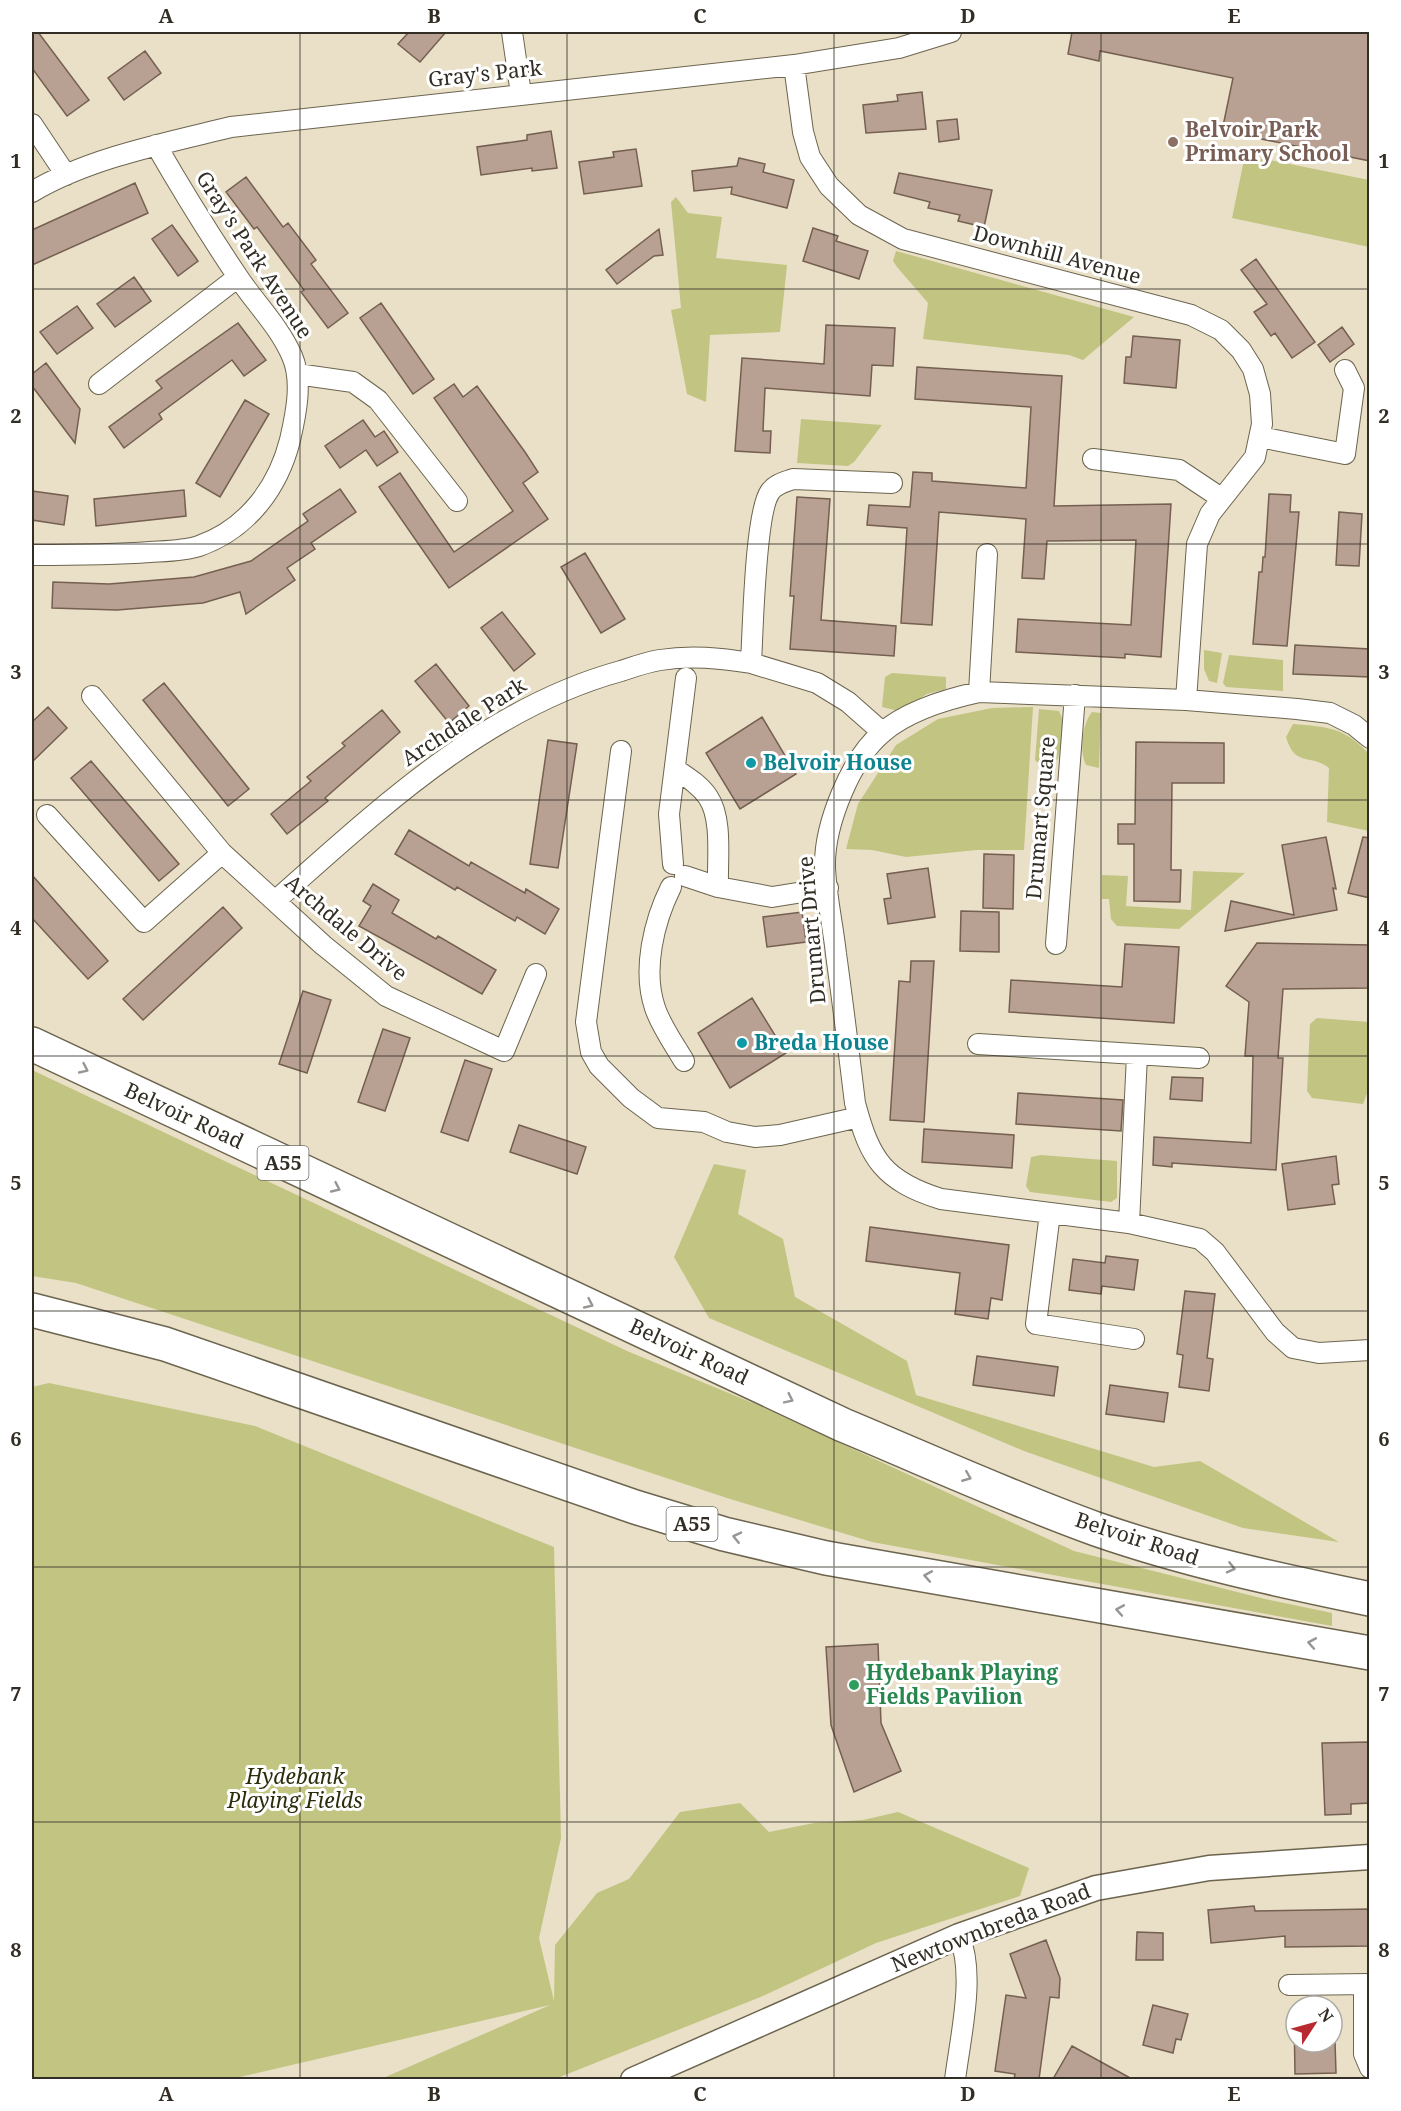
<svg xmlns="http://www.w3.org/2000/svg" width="1401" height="2111" viewBox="0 0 1401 2111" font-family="'Noto Serif',serif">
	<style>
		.green { fill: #c2c482 }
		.building { fill: #b8a192; stroke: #745f51; stroke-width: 1.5 }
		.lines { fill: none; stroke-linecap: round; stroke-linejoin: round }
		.minor-casing { stroke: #6c644e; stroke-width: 22 }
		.tertiary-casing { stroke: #6c644e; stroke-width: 27 }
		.trunk-casing { stroke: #6c644e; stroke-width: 36 }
		.minor { stroke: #fff; stroke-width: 20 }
		.tertiary { stroke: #fff; stroke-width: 24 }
		.trunk { stroke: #fff; stroke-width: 33 }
		.oneway { stroke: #989692 }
		.grid { fill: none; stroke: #322e25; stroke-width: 1.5; stroke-opacity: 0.55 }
		.education-dot { fill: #8d6e63; stroke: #fff; stroke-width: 2 }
		.culture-dot { fill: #0f9aa8; stroke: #fff; stroke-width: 2 }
		.leisure-dot { fill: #2e9e5b; stroke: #fff; stroke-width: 2 }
		.labels { text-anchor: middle; stroke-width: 6; stroke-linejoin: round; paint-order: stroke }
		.shield { fill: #fff; stroke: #706d66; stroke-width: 1.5 }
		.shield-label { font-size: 20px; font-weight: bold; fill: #322e25 }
		.street-label { font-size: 21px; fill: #322e25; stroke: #fff }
		.education-label { font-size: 21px; font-weight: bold; fill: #785e54; stroke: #fff; text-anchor: start }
		.culture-label { font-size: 21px; font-weight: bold; fill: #0d838f; stroke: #fff; text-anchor: start }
		.leisure-label { font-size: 21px; font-weight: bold; fill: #27864d; stroke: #fff; text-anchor: start }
		.park-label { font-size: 21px; font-style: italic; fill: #2c2d0b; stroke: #fff }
		.neatline { fill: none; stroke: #322e25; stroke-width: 2 }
		.grid-label { font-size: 20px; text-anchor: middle; font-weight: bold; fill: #322e25 }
	</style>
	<rect width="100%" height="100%" fill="#e9e0c7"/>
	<path class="green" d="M1245,155L1369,180V247L1232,218Z
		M676,197L688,213L722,217L716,258L787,265L780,332L710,335L706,402L687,394L671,310L681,308L671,202Z
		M896,251L1134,317L1083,360L1069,355L923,339L928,303L897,267L893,261Z
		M801,419L882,425L854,462L848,466L797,463Z
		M1204,650L1222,653L1217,683L1209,681L1204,669Z
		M1229,655L1283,660V691L1226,687L1223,683Z
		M892,673L946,677V689L927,694L899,711L882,707L885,677Z
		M1033,707L1024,850H977L906,857L872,850L846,849L858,804L896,745L938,719L992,708Z
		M1039,709L1059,711L1065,725L1058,759L1051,763L1037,762L1035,760Z
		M1092,712L1101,713L1099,768L1086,765C1079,751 1082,724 1092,712Z
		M1293,724C1328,727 1344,727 1369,754V831L1327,822L1329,768C1310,753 1295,768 1286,737Z
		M1193,871L1245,873L1179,929L1117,926L1111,919L1109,899H1102V875L1128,876L1126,906L1191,910Z
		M1317,1018L1369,1022V1088L1363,1104L1312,1098L1307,1091L1310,1024Z
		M32,1070L627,1351L760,1406L1074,1551L1265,1599L1332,1613V1626L872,1542L727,1498L76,1283L32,1276Z
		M1041,1155L1117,1161V1198L1111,1202L1030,1192L1026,1186L1031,1157Z
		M714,1164L746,1170L738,1214L783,1239L795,1297L907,1361L916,1395L1154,1467L1200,1461L1339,1542L1243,1528L1024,1451L709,1318L674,1257Z
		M49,1383L255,1426L554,1547L561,1838L539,1938L554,2001L555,1945L597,1893L629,1879L680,1812L740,1803L769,1832L814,1823L863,1820L898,1812L1029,1868L1020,1896L876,1943L763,1996L555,2079H381L550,2005L231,2079H32V1387Z"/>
	<path class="building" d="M32,32H38L89,100L67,116L32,68Z
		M409,32H446L420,62L398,44Z
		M1072,32H1370V161L1222,131L1233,78L1100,51L1099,61L1068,54Z
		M145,51L161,73L124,100L108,78Z
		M922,92L926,129L866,133L863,105L898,101L897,95Z
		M957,119L959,139L939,142L937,121Z
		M551,131L557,168L532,171V168L481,175L477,147L527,140V135Z
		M636,149L642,186L584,194L579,162L614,157L613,152Z
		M739,158L765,164L763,172L794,180L787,208L731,194L732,187L694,191L692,171L737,166Z
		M899,173L992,190L984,227L958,221L960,215L928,208L930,202L894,193Z
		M246,177L283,227L288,223L316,260L311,264L348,313L328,328L301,292L304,290L257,227L254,229L226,192Z
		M135,183L148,213L32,265V230Z
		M172,225L198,261L178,276L152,239Z
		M813,228L838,236L836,241L868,251L859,279L803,261Z
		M659,229L663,255L654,256L617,284L606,270Z
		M1256,259L1315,342L1292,358L1275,333L1271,336L1254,312L1267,304L1241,270Z
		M134,277L151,301L115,327L97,304Z
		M381,303L434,379L413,394L360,318Z
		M77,306L93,328L57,354L40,332Z
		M238,323L266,360L244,376L232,360L159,414L162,419L124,448L109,427L162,388L156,381Z
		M826,325L895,328L893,366L872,365L870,396L765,388L763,431H771L770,453L735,451L742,358L824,364Z
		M1342,327L1354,344L1330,362L1318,345Z
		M1133,336L1180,340L1176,388L1124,383L1126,357H1131Z
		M46,363L80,409L75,443L32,386V374Z
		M917,367L1062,376L1054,506L1171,504L1161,657L1125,654V658L1016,652L1018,619L1131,625L1136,540L1047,541L1044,579L1022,578L1026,519L939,512L932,625L901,623L907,528L867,525L869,505L910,507L913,472L932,473V481L1026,488L1028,456L1031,407L915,399Z
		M454,384L463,397L477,386L525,452L538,472L523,483L548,519L449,588L379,487L400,473L454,552L513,511L434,398Z
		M245,400L269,414L220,497L196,483Z
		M363,420L375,437L384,431L398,452L377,466L366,450L340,468L325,446Z
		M340,489L356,512L311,543L315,549L287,568L295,580L246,614L240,592L203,603L117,610L52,608L53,582L109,584L194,577L251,561L308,521L303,514Z
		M184,490L186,516L96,526L94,499Z
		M32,491L68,496L64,525L32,520Z
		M1269,494L1291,495L1290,512H1299L1287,646L1253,644L1259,572H1262L1263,557H1265Z
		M797,497L830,499L821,620L896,626L894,656L790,649L794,596H790Z
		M1339,512L1362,514L1359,566L1336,565Z
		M585,553L625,619L601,633L561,567Z
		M502,612L535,654L514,671L481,628Z
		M1295,645L1370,649V677L1293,674Z
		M436,664L469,706L449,723L415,681Z
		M164,683L249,789L228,806L143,700Z
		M48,707L67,728L32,762V722Z
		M382,710L400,732L325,798L328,801L287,834L271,814L311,781L307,777L345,746L342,743Z
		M762,717L796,774L740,809L706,753Z
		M548,740L577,744L558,868L530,864Z
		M1136,742L1224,743V783H1172L1171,870H1181L1180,902L1134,901V844H1118V824H1135Z
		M91,761L179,864L159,881L71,778Z
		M409,830L469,866L471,862L525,893L526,889L559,909L545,934L517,917L515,921L457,887L455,890L395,854Z
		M1326,837L1336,889L1333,888L1337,910L1225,931L1231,901L1294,915L1282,845Z
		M1363,837L1370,838V898L1348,893Z
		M984,854L1014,855L1013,909L983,908Z
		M928,868L935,917L888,924L884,899L891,898L887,874Z
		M32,875L108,961L88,979L32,918Z
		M373,884L399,900L392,913L436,939L438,936L496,970L482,994L359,926L371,906L363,901Z
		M223,907L242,928L143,1020L123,999Z
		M961,911L999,912V952L960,951Z
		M802,912L806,942L767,947L763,917Z
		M1257,943L1370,945V988L1283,989L1278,1058H1283L1276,1170L1172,1163V1167L1153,1165L1154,1137L1251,1143L1253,1056H1245L1249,1002L1226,986Z
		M1125,944L1179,947L1174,1023L1009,1012L1011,980L1122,987Z
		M911,961H934L924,1122L890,1120L899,981L910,982Z
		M303,991L331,1000L307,1073L279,1064Z
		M752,998L786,1053L730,1088L698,1033Z
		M383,1029L410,1038L385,1111L358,1102Z
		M465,1060L492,1069L468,1141L441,1132Z
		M1172,1077L1203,1078L1202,1101L1170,1099Z
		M1018,1093L1123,1100L1121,1131L1016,1124Z
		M519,1125L586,1147L577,1174L510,1152Z
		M924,1129L1014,1135L1012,1168L922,1162Z
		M1336,1156L1339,1184L1332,1185L1335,1204L1288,1210L1282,1164Z
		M870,1227L1009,1245L1002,1300L991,1298L988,1319L955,1314L960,1273L866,1261Z
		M1106,1256L1138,1260L1134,1290L1102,1286L1101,1294L1069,1290L1073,1259L1105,1263Z
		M1185,1291L1215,1294L1207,1358L1213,1359L1209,1391L1179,1387L1183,1355L1177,1354Z
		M977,1356L1058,1367L1054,1396L973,1385Z
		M1110,1385L1168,1393L1164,1422L1106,1414Z
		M878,1644L881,1723L901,1771L854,1792L831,1725L826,1647Z
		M1370,1742V1803L1351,1804V1814L1325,1815L1322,1743Z
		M1254,1906L1255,1911L1370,1909V1946L1285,1947V1936L1211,1943L1208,1910Z
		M1137,1932L1163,1933V1960H1136Z
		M1046,1940L1060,1978L1059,1998L1050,1997L1039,2079H1014L1015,2074L995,2071L1006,1995L1026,1998L1010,1954Z
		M1153,2005L1188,2014L1181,2040L1176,2039L1173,2053L1143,2045Z
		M1332,2011H1334L1336,2073L1295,2074L1294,2013H1296V2042H1332Z
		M1072,2046L1132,2079H1053Z"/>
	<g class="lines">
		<g class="minor-casing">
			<path id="minor" d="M512,32L521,94
				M794,65L803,132L810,157L829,186L859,215L903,239L1191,315L1221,330L1241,350L1253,369L1260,394L1262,424L1255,457L1210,514L1197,544L1186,700
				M32,124L66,175
				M32,192C89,158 166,143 231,127L794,65L899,48L951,32
				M297,374L353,382L378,400L457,501
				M99,384L238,277
				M1260,437L1345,454L1354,388L1345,370
				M1093,459L1179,470L1221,498
				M32,555C71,555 110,555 150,552C166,551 184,551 199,546C247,529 278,488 290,440C296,414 303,381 292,356C279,326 255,303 238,277C209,234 182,190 156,145
				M979,692L987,554
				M92,696L222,853L323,945L386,996L504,1051L536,974
				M882,732L848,702L817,683L751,663C753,630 755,513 770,492C775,484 785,482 793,479L892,483
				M1370,738L1354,725L1330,713L1297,709L1186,700L979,692C947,699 909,710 883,732C850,759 824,826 825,867C826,896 833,925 836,954C843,1004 849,1054 855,1103C870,1160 884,1181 941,1199L1129,1223L1200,1239L1215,1252L1275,1332L1293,1348L1319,1353L1370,1350
				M621,751L586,1022L591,1052L599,1066L631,1098L658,1118L704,1122L727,1132L755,1137L780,1135L859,1117
				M675,769C687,777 700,785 708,797C723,819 717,861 718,887
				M47,815L144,922L222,853
				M673,864L669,814L686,678
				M685,876L718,887L772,897L828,888
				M671,887C654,921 642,970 655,1008C661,1026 674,1044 684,1061
				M275,901C378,810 485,708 621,671C633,667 647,662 660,660C691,655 720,658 751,663
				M1056,944L1075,695
				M978,1044L1199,1058
				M1050,1213L1036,1324L1134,1339
				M1129,1223L1137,1055
				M1364,1984V2054L1370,2068
				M1289,1985L1370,1984
				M955,2080C960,2038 976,1974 959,1936"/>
		</g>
		<g class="tertiary-casing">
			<path id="tertiary" d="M633,2080L959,1936L1096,1888L1209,1868L1370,1857"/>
		</g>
		<g class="trunk-casing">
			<path id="trunk" d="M32,1044L843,1425C927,1460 1010,1498 1096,1529C1185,1560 1278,1580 1370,1599
				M32,1310L165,1344L635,1507L724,1534L826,1558L1370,1653"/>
		</g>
		<use href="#minor" class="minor"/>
		<use href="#tertiary" class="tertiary"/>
		<use href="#trunk" class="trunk"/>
	</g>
	<defs><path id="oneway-chevron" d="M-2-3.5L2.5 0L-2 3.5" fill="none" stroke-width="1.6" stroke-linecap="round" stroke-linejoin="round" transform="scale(1.5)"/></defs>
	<g class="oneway">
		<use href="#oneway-chevron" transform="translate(84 1069) rotate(25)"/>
		<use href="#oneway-chevron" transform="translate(336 1188) rotate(25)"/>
		<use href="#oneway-chevron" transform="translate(589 1304) rotate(25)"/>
		<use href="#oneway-chevron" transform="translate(789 1399) rotate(26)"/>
		<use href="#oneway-chevron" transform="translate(967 1477) rotate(22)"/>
		<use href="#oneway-chevron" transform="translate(737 1537) rotate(-167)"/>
		<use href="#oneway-chevron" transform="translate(1231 1568) rotate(14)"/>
		<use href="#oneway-chevron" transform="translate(928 1576) rotate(-170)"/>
		<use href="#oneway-chevron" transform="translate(1120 1610) rotate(-170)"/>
		<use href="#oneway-chevron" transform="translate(1312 1643) rotate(-170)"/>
	</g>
	<path class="grid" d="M300,32V2080M567,32V2080M834,32V2080M1101,32V2080M32,289H1370M32,544H1370M32,800H1370M32,1056H1370M32,1311H1370M32,1567H1370M32,1822H1370"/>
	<circle class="education-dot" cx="1173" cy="142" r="6"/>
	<g class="culture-dot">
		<circle cx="751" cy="763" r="6"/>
		<circle cx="742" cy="1043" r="6"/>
	</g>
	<circle class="leisure-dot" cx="854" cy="1685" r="6"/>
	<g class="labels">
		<g class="shield">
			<rect x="257.5" y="1146" width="51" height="34" rx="4.5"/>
			<rect x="666.5" y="1507" width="51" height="34" rx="4.5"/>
		</g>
		<g class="shield-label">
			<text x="283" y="1170">A55</text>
			<text x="692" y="1531">A55</text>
		</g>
		<g class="street-label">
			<text transform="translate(485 74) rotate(-6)" y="7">Gray's Park</text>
			<text transform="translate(254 255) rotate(57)" y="7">Gray's Park Avenue</text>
			<text transform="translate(1057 255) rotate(15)" y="7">Downhill Avenue</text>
			<text transform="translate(464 722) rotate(-33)" y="7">Archdale Park</text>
			<text transform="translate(1041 818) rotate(-85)" y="7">Drumart Square</text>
			<text transform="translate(346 928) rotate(40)" y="7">Archdale Drive</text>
			<text transform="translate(812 930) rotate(-95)" y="7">Drumart Drive</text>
			<text transform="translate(184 1116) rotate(25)" y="7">Belvoir Road</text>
			<text transform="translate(689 1352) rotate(25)" y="7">Belvoir Road</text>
			<text transform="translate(1137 1539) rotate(18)" y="7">Belvoir Road</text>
			<text transform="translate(991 1928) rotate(-21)" y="7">Newtownbreda Road</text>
		</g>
		<g class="education-label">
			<text x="1185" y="137">Belvoir Park<tspan x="1185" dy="24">Primary School</tspan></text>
		</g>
		<g class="culture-label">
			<text x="763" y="770">Belvoir House</text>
			<text x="754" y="1050">Breda House</text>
		</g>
		<g class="leisure-label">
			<text x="866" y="1680">Hydebank Playing<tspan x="866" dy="24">Fields Pavilion</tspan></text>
		</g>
		<g class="park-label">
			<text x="295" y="1784">Hydebank<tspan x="295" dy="24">Playing Fields</tspan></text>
		</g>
	</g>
	<rect width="1401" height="2111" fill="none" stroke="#ffffff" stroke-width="66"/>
	<g transform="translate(1314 2024) rotate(54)"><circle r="28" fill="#ffffff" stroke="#adaba8" stroke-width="1.5"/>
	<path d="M0-4.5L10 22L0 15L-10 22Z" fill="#b92930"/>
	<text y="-9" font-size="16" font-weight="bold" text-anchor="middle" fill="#322e25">N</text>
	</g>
	<rect x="33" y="33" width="1335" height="2045" class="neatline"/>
	<g class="grid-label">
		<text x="166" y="23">A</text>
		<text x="434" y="23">B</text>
		<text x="700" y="23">C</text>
		<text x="968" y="23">D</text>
		<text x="1234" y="23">E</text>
		<text x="16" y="168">1</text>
		<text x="1384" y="168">1</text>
		<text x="16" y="423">2</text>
		<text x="1384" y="423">2</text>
		<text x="16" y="679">3</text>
		<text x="1384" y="679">3</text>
		<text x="16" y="935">4</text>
		<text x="1384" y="935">4</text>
		<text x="16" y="1190">5</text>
		<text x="1384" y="1190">5</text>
		<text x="16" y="1446">6</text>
		<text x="1384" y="1446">6</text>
		<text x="16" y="1701">7</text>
		<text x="1384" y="1701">7</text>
		<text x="16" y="1957">8</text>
		<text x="1384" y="1957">8</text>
		<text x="166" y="2101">A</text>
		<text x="434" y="2101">B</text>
		<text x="700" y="2101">C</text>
		<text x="968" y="2101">D</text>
		<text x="1234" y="2101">E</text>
	</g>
</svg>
